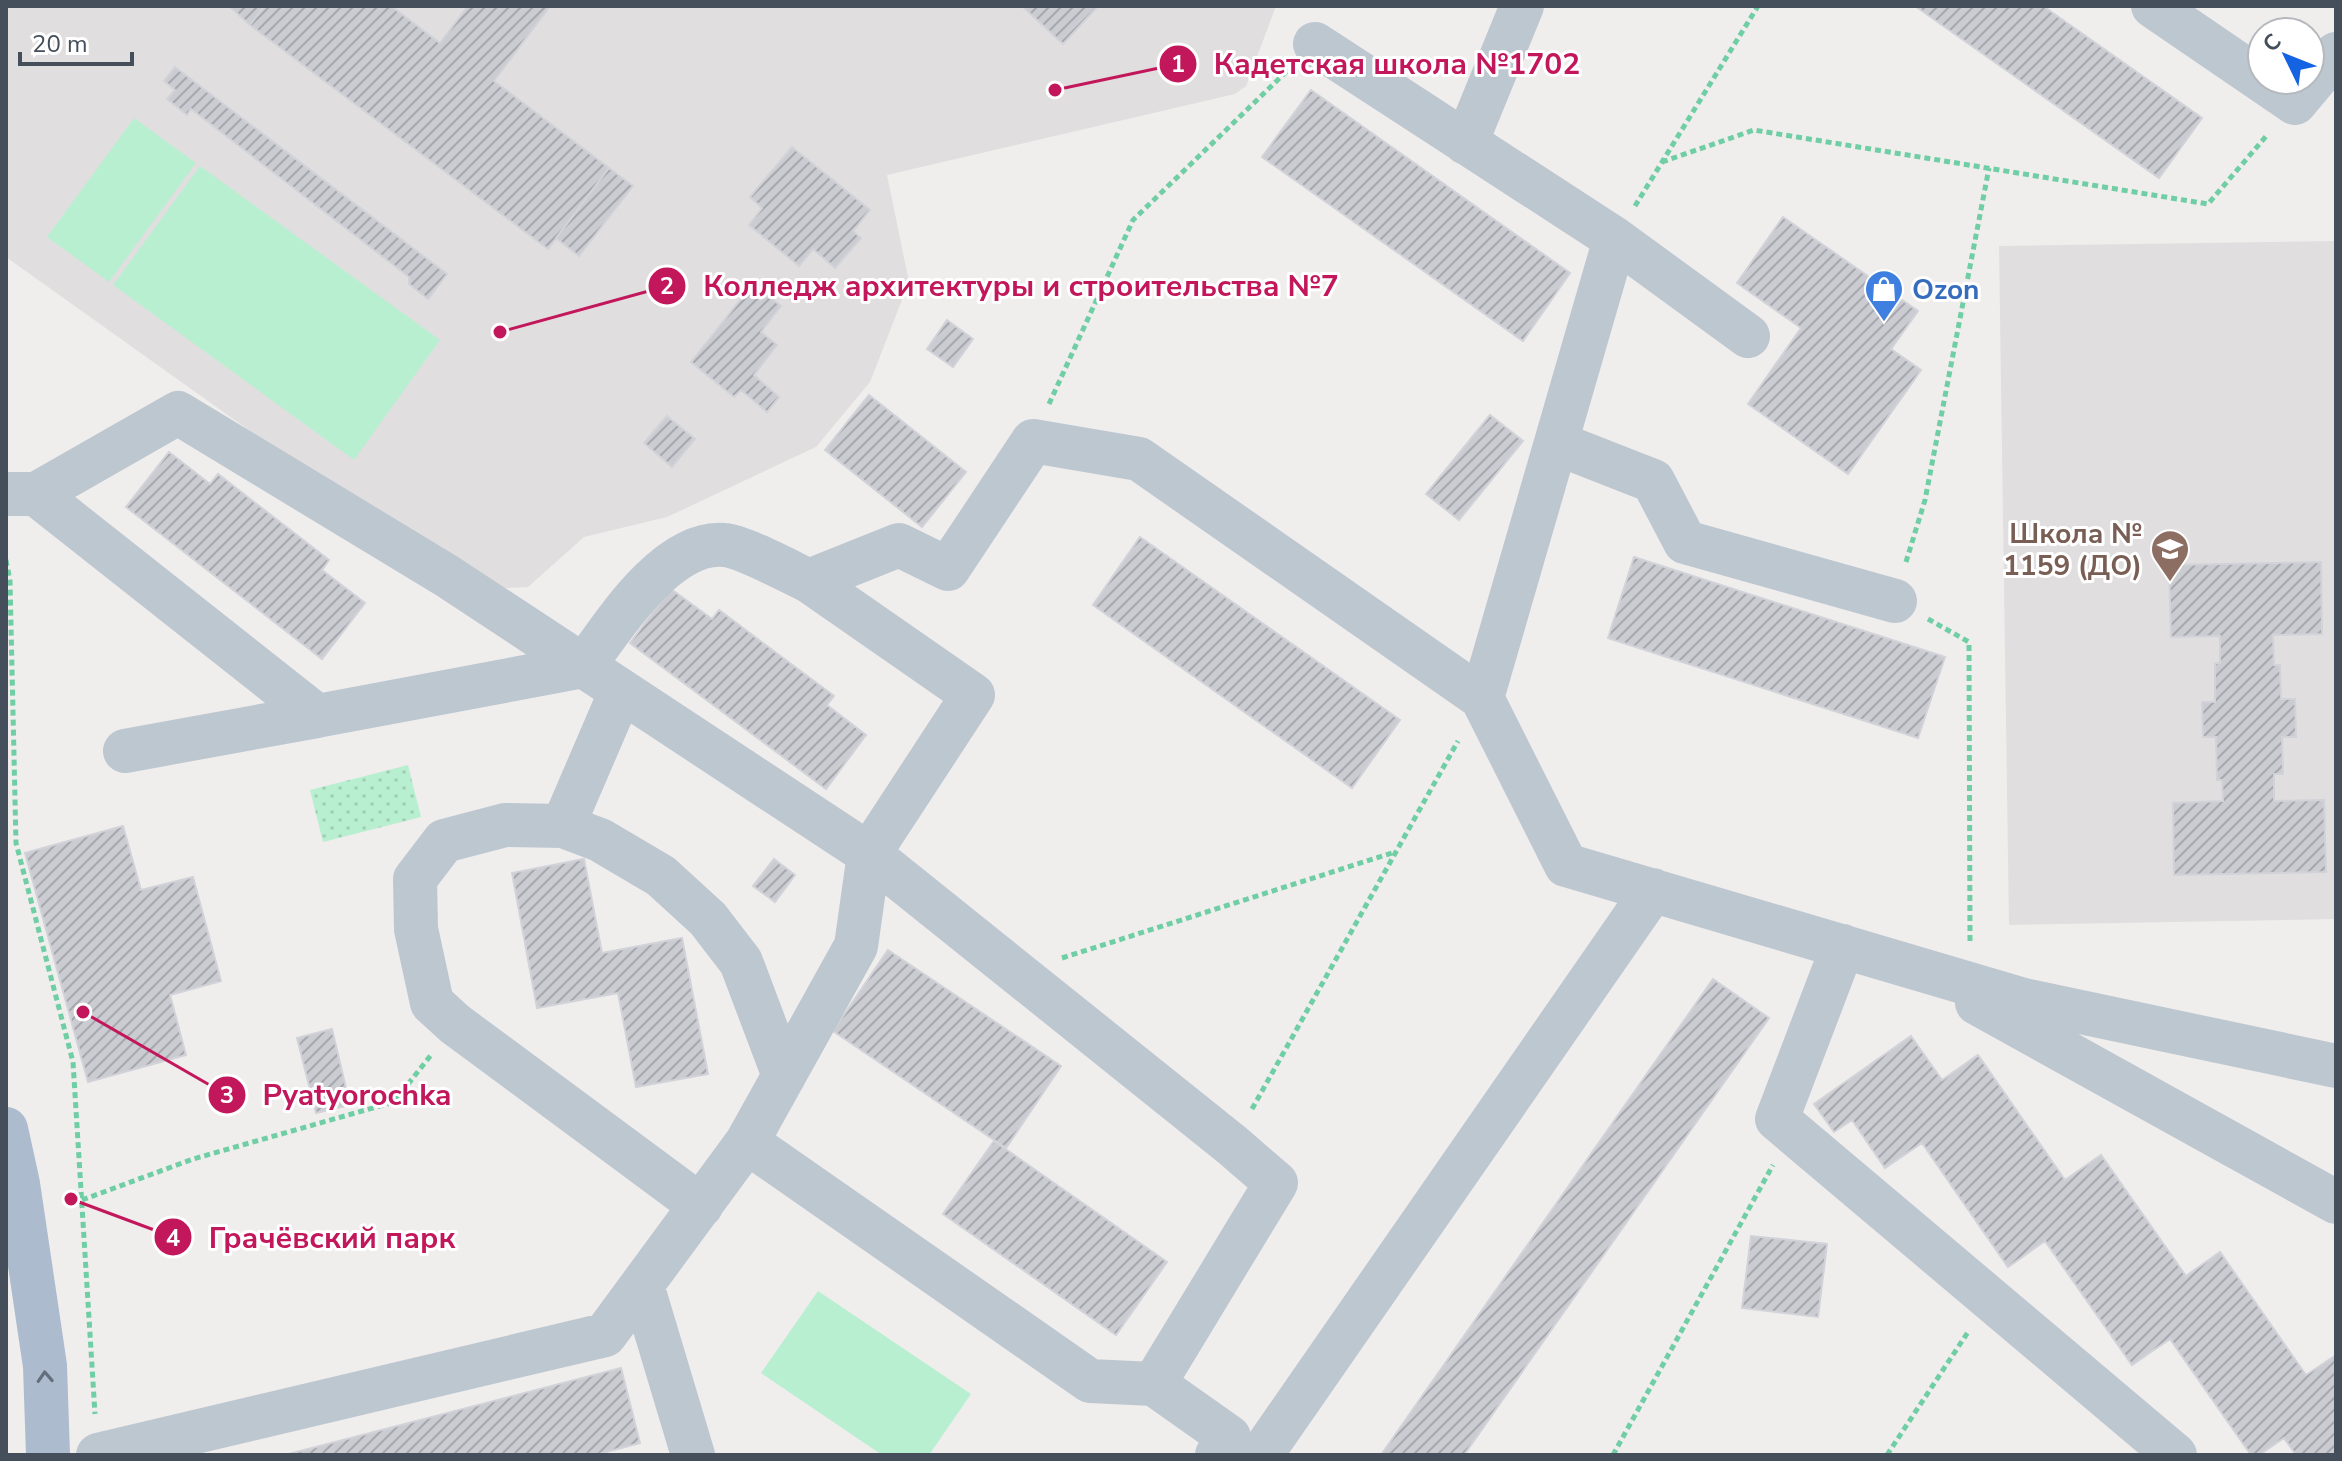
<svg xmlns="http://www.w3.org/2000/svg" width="2342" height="1461" viewBox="0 0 2342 1461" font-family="'Nunito Sans',sans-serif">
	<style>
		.education { fill: #e1dedf }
		.grass { fill: #b9efd1 }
		.park { fill: url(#park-dots) }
		.building { fill: url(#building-hatch); stroke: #d1d3d9; stroke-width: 2 }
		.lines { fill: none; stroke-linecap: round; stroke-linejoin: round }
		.path { stroke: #70cea5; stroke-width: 5; stroke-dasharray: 6 4; stroke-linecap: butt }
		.minor { stroke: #bdc7d0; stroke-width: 44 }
		.major { stroke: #acbbcd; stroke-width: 44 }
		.oneway { stroke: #646f7d }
		.labels { text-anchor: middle; stroke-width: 6; stroke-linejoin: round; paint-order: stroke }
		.shop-label { font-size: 28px; font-weight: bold; fill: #366cbe; stroke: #fff; text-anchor: start }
		.education-label { font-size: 28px; font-weight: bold; fill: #785e54; stroke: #fff; text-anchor: end }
		.leader { fill: none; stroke: #c2185b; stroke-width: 3 }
		.callout-dot { fill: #c2185b; stroke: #fff; stroke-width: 3 }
		.mark-label { font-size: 24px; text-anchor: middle; font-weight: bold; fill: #fff }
		.callout-label { font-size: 30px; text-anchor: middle; font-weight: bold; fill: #c2185b; stroke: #fff; stroke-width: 6; stroke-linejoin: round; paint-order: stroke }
	</style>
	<defs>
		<pattern id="park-dots" width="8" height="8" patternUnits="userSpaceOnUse" patternTransform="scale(2)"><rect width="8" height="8" fill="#b9efd1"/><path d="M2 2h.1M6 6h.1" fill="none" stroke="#a0cfb6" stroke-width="1.8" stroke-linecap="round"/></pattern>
		<pattern id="building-hatch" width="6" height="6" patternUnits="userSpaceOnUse" patternTransform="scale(2)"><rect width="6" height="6" fill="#caccd2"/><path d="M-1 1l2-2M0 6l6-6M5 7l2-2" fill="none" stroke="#a6a8ad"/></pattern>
	</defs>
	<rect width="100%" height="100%" fill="#f0eded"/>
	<path class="education" d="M6,6H1276L1246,86L1235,94L887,175L909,282L870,382L816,447L667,517L584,537L528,587L487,589L375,520L6,257Z
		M2336,241V919L2009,925L1999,246Z"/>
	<path class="grass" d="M134,118L196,163L109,282L47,237Z
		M200,166L440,340L354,460L113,285Z
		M818,1291L971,1394L929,1455H882L761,1373Z"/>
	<path class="park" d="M408,765L421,817L323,842L310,790Z"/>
	<path class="building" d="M229,6H264L250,25Z
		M264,6H391L440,43L468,6H550L494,81L609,168L548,249L250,25Z
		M1022,6H1098L1063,44Z
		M1915,6H2043L2202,118L2159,178Z
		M175,67L447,274L428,299L409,284V277L191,109L187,115L167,99L175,90L164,81Z
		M1311,90L1570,273L1523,341L1262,157Z
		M792,147L870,210L853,231L861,238L835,268L813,249L799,266L749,225L762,208L750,197Z
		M609,168L633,186L579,256L556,238Z
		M1783,217L1918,311L1891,349L1921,370L1848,474L1748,404L1801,328L1737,283Z
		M753,284L781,306L761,332L777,345L754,375L779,397L767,412L741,390L734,397L691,362Z
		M947,320L973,339L953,367L927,349Z
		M869,395L966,472L922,527L825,450Z
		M1490,415L1523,441L1459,520L1426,494Z
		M667,416L695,439L672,467L644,443Z
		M169,452L210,484L218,474L329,560L322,570L365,603L322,659L126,507Z
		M1140,537L1400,720L1352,788L1093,605Z
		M1634,557L1945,657L1918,738L1608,638Z
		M2321,562L2322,634L2273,635L2274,665H2280L2281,699H2295L2296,737H2282L2283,774H2274V801L2324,800L2326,872L2174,875L2173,803L2223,801L2222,780H2217L2216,737H2203L2202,702H2215V663H2220V636L2171,637L2169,565Z
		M671,589L712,619L719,610L834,696L827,705L866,735L826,789L630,643Z
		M123,826L141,890L193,877L221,981L170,995L186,1055L88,1082L25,853Z
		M584,859L602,953L682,938L708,1074L636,1087L618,993L537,1008L512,873Z
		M774,859L795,875L775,902L753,886Z
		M888,950L1061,1066L1006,1148L833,1031Z
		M1713,979L1769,1018L1464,1455H1381Z
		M332,1029L350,1105L316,1113L297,1038Z
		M1911,1036L1942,1080L1978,1055L2065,1180L2101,1155L2186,1276L2220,1252L2306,1375L2336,1355V1455H2296L2284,1438L2259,1455H2251L2170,1339L2132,1365L2045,1241L2008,1267L1922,1143L1885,1168L1852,1120L1834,1132L1814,1104Z
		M994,1141L1167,1262L1116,1335L943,1214Z
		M1751,1236L1827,1244L1818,1317L1742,1308Z
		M621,1368L640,1443L595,1455H285Z"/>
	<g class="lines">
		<path class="path" d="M1662,162L1754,130L2208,204L2268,134
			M1635,206L1758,6
			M1049,404L1133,220L1288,70
			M6,560L10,581L16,843L73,1062L95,1414
			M1906,562L1925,500L1989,168
			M1928,619L1969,642L1970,941
			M1062,958L1395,852
			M1252,1109L1458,741
			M82,1200L193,1159L394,1102L431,1055
			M1613,1455L1773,1165
			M1887,1455L1968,1332"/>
		<path class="minor" d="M2153,6L2295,103L2336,54
			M1315,44L1615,239L1482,698
			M1466,143L1522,6
			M1615,239L1748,336
			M1556,443L1653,481L1685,542L1895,601
			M6,494H36L178,413L447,576L869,854L1232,1145L1276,1183L1154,1384L1229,1437L1217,1455
			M36,494L317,716L584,666C613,626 667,540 724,545C742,546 790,572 809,581
			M621,691L563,826L505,825L444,841L415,879L416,929L432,1003L455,1024L701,1206
			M125,751L317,716
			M563,826L600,840L661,876L708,919L741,962L784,1076
			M1843,946L1777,1119L2175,1455
			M1977,1003L2336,1202
			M747,1142L1090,1381L1154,1384
			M642,1285L693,1455
			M98,1455L605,1335L747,1142L856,946L869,854L973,695L809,581L899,545L948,569L1033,441L1139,459L1482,698L1566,865L2024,1000L2336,1066
			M1261,1455L1653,890"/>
		<path class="major" d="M6,1129L18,1184L45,1366L48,1455"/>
	</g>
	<defs><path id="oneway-chevron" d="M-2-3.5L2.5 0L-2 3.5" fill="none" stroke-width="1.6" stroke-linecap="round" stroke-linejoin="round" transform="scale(2)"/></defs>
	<use class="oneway" href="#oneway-chevron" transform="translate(45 1377) rotate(-93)"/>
	<defs>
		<g id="shop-pin" transform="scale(2)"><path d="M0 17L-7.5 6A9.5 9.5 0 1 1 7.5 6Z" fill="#3f7fe0" stroke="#fff"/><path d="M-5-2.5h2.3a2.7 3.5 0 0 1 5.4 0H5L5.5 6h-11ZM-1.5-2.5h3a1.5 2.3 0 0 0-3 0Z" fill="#fff"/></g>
		<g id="school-pin" transform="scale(2)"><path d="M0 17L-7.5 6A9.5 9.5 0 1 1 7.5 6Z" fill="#8d6e63" stroke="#fff"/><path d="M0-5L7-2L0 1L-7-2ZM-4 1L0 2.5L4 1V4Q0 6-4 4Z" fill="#fff"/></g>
	</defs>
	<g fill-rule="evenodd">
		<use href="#shop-pin" x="1884" y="289"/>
		<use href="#school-pin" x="2170" y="549"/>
	</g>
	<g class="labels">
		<g class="shop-label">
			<text x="1912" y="299">Ozon</text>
		</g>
		<g class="education-label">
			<text x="2142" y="543">Школа №<tspan x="2142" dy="32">1159 (ДО)</tspan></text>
		</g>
	</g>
	<path class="leader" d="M1055 90L1178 64M500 332L667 286M83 1012L227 1095M71 1199L173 1237"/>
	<g class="callout-dot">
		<circle cx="1055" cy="90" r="8"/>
		<circle cx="500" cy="332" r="8"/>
		<circle cx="83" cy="1012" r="8"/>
		<circle cx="71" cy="1199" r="8"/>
		<circle cx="1178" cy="64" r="20"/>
		<circle cx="667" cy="286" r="20"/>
		<circle cx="227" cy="1095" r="20"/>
		<circle cx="173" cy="1237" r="20"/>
	</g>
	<g class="mark-label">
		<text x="1178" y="72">1</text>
		<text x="667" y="294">2</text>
		<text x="227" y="1103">3</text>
		<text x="173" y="1246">4</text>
	</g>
	<g class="callout-label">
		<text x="1397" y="74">Кадетская школа №1702</text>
		<text x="1021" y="296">Колледж архитектуры и строительства №7</text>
		<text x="357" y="1105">Pyatyorochka</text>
		<text x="332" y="1248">Грачёвский парк</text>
	</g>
	<rect width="2342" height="1461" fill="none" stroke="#454f5b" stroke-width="16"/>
	<g transform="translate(2286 56) rotate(313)"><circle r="38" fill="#ffffff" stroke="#b5b9bd" stroke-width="2"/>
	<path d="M0-6L14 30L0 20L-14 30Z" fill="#1463e2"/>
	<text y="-12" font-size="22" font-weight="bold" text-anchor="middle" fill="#454f5b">С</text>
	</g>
	<path d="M20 52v12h112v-12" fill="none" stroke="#454f5b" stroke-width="4"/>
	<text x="32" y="52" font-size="24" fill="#454f5b" stroke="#ffffff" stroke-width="6" paint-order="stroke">20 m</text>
</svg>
